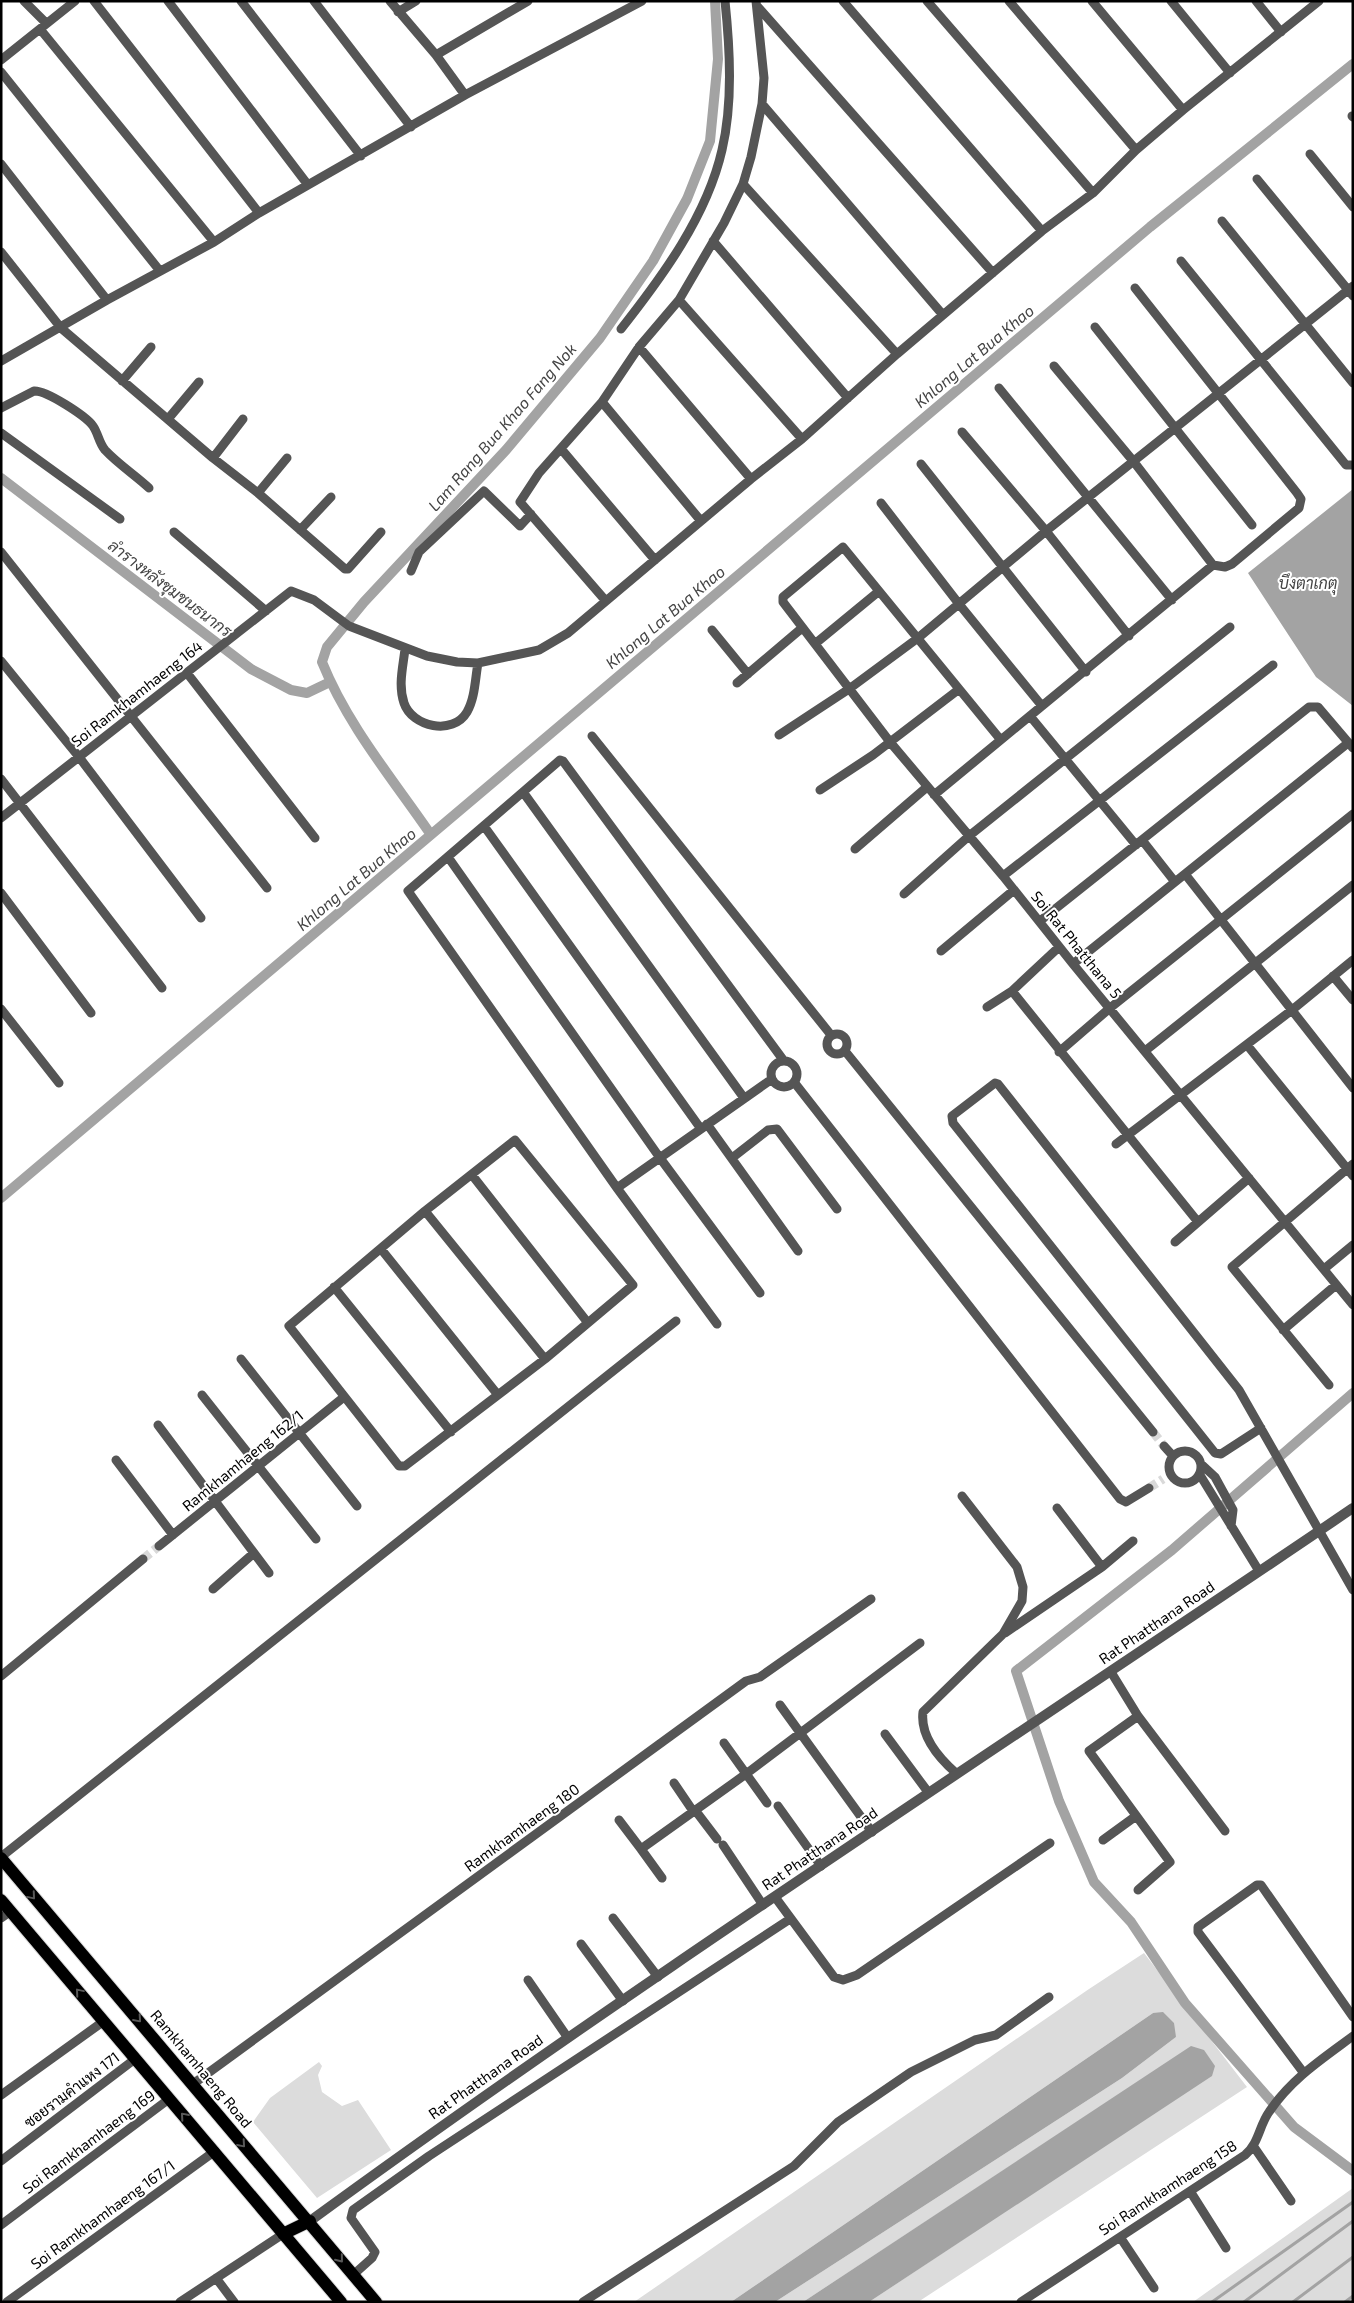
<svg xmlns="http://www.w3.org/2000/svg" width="1354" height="2303" viewBox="0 0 1354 2303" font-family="'Exo 2',Sarabun,sans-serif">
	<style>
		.green { fill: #dcdcdc }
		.water { fill: #a3a3a3 }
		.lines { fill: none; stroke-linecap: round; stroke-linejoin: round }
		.stream { stroke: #a3a3a3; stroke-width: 3 }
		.canal { stroke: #a3a3a3; stroke-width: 10 }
		.minor-tunnel { stroke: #d9d9d9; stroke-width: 9; stroke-dasharray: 9 4.5; stroke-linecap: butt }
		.primary-casing { stroke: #dbdbdb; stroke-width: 14 }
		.minor { stroke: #555; stroke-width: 9 }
		.tertiary { stroke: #555; stroke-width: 10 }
		.primary { stroke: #000; stroke-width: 12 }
		.oneway { stroke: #595959 }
		.labels { text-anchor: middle; stroke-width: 4; stroke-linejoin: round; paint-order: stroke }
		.street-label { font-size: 15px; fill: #000; stroke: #fff }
		.water-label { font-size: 16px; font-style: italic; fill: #444; stroke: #fff }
	</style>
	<rect width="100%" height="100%" fill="#fff"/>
	<path class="green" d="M1144,1953L1247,2087L918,2302H869L973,2233L1191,2047L803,2302H775L1122,2078L1176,2037L1153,2013L731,2302H634L1089,1989Z
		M319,2062L322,2066L318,2075L322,2092L342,2106L358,2100L391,2150L317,2198L253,2122L270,2098Z
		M1353,2188V2302H1193Z"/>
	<path class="water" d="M1353,489V706L1316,677L1248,573Z
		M1163,2012L1174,2023L1176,2037L1122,2078L775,2302H731L1153,2013Z
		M1191,2046L1204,2050L1215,2066L1212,2076L869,2302H803Z"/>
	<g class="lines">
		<path class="stream" d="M1212,2302L1353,2202
			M1244,2302L1353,2221
			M1293,2302L1353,2257
			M1345,2302L1353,2296"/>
		<path class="canal" d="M1,478L251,669L291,690L307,693L330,682
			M429,832C391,777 347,724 322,662L327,647L364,602L506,450L600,338L653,261L687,199L710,141L718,59L715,1
			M1,1198L1150,227L1353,64
			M1353,1393L1172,1550L1016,1671L1059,1801L1094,1882L1131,1922L1185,2003L1294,2127L1353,2171"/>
		<path class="minor-tunnel" d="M1153,1432L1164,1446
			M1149,1488L1163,1479
			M143,1559L159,1546"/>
		<g class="primary-casing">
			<path id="primary" d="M1,1858L376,2302
				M1,1900L341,2302
				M283,2234L310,2221"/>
		</g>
		<path class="minor" d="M24,1L46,23
			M94,1L259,213
			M168,1L308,185
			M241,1L361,156
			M314,1L411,127
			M390,1L436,55L465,95
			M843,1L1042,231
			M927,1L1093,193
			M1009,1L1136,150
			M1092,1L1183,110
			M1171,1L1230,73
			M1256,1L1281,32
			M757,6L993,273
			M398,12L416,1
			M40,29L214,242
			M436,55L528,1
			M1,60L75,1
			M1,72L160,271
			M762,104L943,315
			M1352,116L1353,117
			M1310,154L1353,207
			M1,164L107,300
			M1257,179L1353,296
			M743,184L897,354
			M1222,221L1353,383
			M713,241L848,398
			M1,252L61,328L213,458L258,493L345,569H348L381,532
			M1181,261L1346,465H1353
			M679,300L802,439
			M1095,327L1252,525
			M621,329C662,277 707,216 722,150C733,103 730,49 725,1
			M639,347L751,479
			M1,361L107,300L214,242L259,213L465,95L642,1
			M1054,366L1134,462L1213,565L1225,567L1232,564L1299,508L1301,499L1297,493L1135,288
			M122,381L151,347
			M999,388L1172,600
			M602,402L701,521
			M1,408L34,391C46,390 86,416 93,426C98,433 99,443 105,450C118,464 135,475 149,488
			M168,419L199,382
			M962,432L1046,531L1129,636
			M1,433L120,519
			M562,450L655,560
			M213,458L243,419
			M921,464L1086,672
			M258,493L287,458
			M881,503L959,604L1042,706
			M300,530L331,497
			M174,532L266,611
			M1,552L267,888
			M411,571L419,552L484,491L520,526L531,514
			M605,600L520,502L539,473L602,402L639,347L679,300L724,223L743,184L751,157L762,104L764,78L756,1
			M712,630L748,674
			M816,643L878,592
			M405,649C403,667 398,685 404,703C412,727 453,736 467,712C475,698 475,680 478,663
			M1,661L79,757L201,918
			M187,673L315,838
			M737,683L802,628
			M1030,716L1136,845
			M779,735L849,689L918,638L1046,531L1353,286
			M592,736L831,1035
			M1000,739L843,547L783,597V602L890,742L1003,876L1073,964L1353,1305
			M1,779L162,988
			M820,790L873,755L958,690
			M523,792L744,1098
			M934,795L1213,565
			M1,818L291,591L314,600L349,626L427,656L457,662L478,663L539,650L568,633L751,479L802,439L897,354L1042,231L1093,193L1136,150L1183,110L1319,1
			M484,826L701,1129
			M1142,840L1175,882
			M855,849L927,787
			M448,857L660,1158L760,1293
			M1185,874L1353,1088
			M1003,876L1273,665
			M1,893L91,1013
			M904,894L969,836L1230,627
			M1040,921L1309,707H1318L1353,748
			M941,951L1014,890
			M1073,964L1348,743
			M1333,976L1353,1000
			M1012,991L1198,1222
			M987,1007L1012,991L1059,947
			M1,1009L59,1083
			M827 1044a10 10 0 1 1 20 0a10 10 0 1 1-20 0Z
			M1247,1045L1353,1176
			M845,1051L1153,1432
			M1145,1051L1353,885
			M1059,1052L1110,1008L1353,814
			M771 1074a13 13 0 1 1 26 0a13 13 0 1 1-26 0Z
			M794,1082L1120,1499L1126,1502L1149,1488
			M707,1124L798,1251
			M515,1140L633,1285L545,1359L405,1466H399L289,1326L425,1211Z
			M1116,1144L1292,1010L1353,960
			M732,1158L768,1130L777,1129L837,1209
			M472,1175L588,1323
			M617,1188L772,1079
			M425,1211L545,1359
			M1175,1242L1249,1178
			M381,1249L498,1395
			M1324,1269L1353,1245
			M334,1287L451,1432
			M717,1324L617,1188L408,891L560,760L563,761L784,1061
			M1283,1330L1336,1285
			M241,1359L357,1506
			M1329,1385L1232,1267L1353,1164
			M202,1395L316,1539
			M158,1425L269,1573
			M1261,1428L1221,1454L1215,1453L953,1123L952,1116L995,1083L998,1084L1239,1390L1353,1590
			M1164,1446L1173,1456
			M1169 1467a16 16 0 1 1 32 0a16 16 0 1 1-32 0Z
			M116,1460L173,1535
			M1201,1464L1215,1477L1233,1510L1231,1526
			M1200,1475L1259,1571
			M159,1546L344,1397
			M1102,1567L1133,1541
			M213,1589L254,1553
			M1005,1633L1102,1567L1057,1508
			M1111,1672L1138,1716L1225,1831
			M1,1676L143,1559
			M780,1705L872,1832
			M885,1734L928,1792
			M724,1743L767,1803
			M956,1773C939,1758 920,1736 923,1712L1003,1634L1022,1601L1023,1587L1017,1567L962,1496
			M674,1783L693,1811
			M778,1806L821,1866
			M695,1810L717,1839
			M619,1820L641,1849L746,1774L920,1643
			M1103,1840L1136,1816
			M723,1845L763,1905
			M641,1849L662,1878
			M1,1857L676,1321
			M1138,1890L1170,1862L1089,1751L1138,1716
			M775,1897L834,1977L843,1980L857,1975L1050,1843
			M1,1918L11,1911
			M613,1918L658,1977
			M581,1944L623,2001
			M528,1980L568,2038
			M1303,2072L1198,1932V1927L1257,1885H1261L1353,2017
			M193,2084L746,1681L760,1677L871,1599
			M1,2095L104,2021
			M1254,2147L1291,2201
			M1,2161L135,2059
			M1190,2191L1226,2248
			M1,2225L169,2099
			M1120,2237L1154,2288
			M353,2275L372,2258L375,2252L351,2218L353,2210L429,2156L790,1919
			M216,2278L234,2302
			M7,2302L215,2151
			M180,2302L283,2234
			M583,2302L794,2166L838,2122L911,2072L975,2040L996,2035L1049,1997
			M1021,2302L1245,2155C1259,2143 1259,2126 1269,2112C1291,2079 1322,2059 1353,2036"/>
		<path class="tertiary" d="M310,2221C650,1973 1004,1745 1353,1508"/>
		<use href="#primary" class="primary"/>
	</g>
	<defs><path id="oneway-chevron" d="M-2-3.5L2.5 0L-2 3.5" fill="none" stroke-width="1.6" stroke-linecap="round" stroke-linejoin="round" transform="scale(1.25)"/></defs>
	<g class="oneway">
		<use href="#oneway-chevron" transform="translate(32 1896) rotate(50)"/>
		<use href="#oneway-chevron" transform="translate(79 1992) rotate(-130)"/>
		<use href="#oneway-chevron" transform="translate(138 2019) rotate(49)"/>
		<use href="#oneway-chevron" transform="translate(184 2116) rotate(-131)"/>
		<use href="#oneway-chevron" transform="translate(242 2144) rotate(49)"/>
		<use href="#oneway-chevron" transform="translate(340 2259) rotate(51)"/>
	</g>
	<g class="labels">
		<g class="street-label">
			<text transform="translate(137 694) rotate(-38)" y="5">Soi Ramkhamhaeng 164</text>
			<text transform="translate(1076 945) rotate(51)" y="5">Soi Rat Phatthana 5</text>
			<text transform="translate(243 1461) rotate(-39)" y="5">Ramkhamhaeng 162/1</text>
			<text transform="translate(1157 1623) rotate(-34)" y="5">Rat Phatthana Road</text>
			<text transform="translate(522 1828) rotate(-36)" y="5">Ramkhamhaeng 180</text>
			<text transform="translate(820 1849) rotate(-34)" y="5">Rat Phatthana Road</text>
			<text transform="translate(201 2069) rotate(50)" y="5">Ramkhamhaeng Road</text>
			<text transform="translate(486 2077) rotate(-35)" y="5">Rat Phatthana Road</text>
			<text transform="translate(72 2090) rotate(-37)" y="5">ซอยรามคำแหง 171</text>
			<text transform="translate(89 2142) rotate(-37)" y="5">Soi Ramkhamhaeng 169</text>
			<text transform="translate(1168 2188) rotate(-33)" y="5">Soi Ramkhamhaeng 158</text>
			<text transform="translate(103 2215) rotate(-36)" y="5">Soi Ramkhamhaeng 167/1</text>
		</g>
		<g class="water-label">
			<text transform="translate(974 356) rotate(-40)" y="6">Khlong Lat Bua Khao</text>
			<text transform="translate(502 427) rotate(-49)" y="6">Lam Rang Bua Khao Fang Nok</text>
			<text x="1308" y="589">บึงตาเกตุ</text>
			<text transform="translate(170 588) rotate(37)" y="6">ลำรางหลังชุมชนธนากร</text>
			<text transform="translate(665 617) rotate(-40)" y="6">Khlong Lat Bua Khao</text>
			<text transform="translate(356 879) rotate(-40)" y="6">Khlong Lat Bua Khao</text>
		</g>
	</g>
	<rect width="1354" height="2303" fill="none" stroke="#000000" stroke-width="5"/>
</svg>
